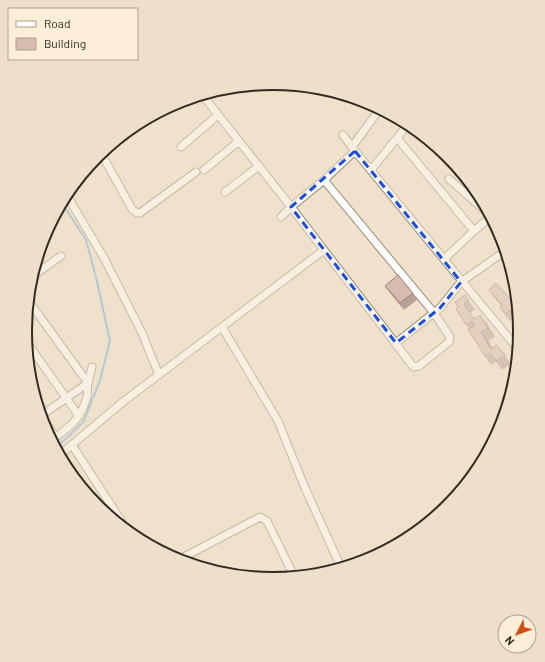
<svg xmlns="http://www.w3.org/2000/svg" width="545" height="662" viewBox="0 0 545 662" font-family="Barlow,sans-serif">
	<style>
		.lines { fill: none; stroke-linecap: round; stroke-linejoin: round }
		.stream { stroke: #6ba9e4; stroke-width: 2 }
		.minor-casing { stroke: #958973; stroke-width: 9 }
		.minor { stroke: #fff; stroke-width: 7 }
		.wall { fill: #b9a099 }
		.shaded-wall { fill: #96827d }
		.building { fill: #d7bab2; stroke: #96827d }
		.marked { fill: none; stroke: #1d4ed8; stroke-width: 3; stroke-dasharray: 8 5; stroke-linejoin: round }
		.rim { fill: none; stroke: #312b22; stroke-width: 2 }
	</style>
	<rect width="100%" height="100%" fill="#f0e2ca"/>
	<g class="lines">
		<path class="stream" d="M57,446L69,436L84,421L100,380L110,341L96,277L86,240L64,206"/>
		<g class="minor-casing">
			<path id="minor" d="M204,97L288,203
				M343,135L355,151L517,348
				M397,138L474,231
				M181,147L218,115
				M352,147L379,110
				M101,153L132,209L137,213H140L196,172
				M204,170L239,141
				M371,170L405,128
				M449,179L483,209
				M225,192L259,166
				M69,199L104,258L142,333L159,375
				M291,207L412,365L414,367L419,366L449,342L450,337L434,313L324,180
				M281,217L291,207L324,180L355,151
				M444,259L474,231L489,218
				M37,273L61,256
				M30,303L88,383L42,415
				M222,327L278,421L305,488L340,565
				M396,343L440,308L461,282L504,252
				M28,344L79,416
				M42,418L56,437
				M53,439C71,426 82,418 87,396C88,391 87,387 88,383C89,378 91,372 92,367
				M72,445L122,522
				M62,453L124,401L324,250
				M178,560L260,517L267,521L293,574"/>
		</g>
		<use href="#minor" class="minor"/>
	</g>
	<path class="wall" d="M385,286L413,293L417,300L404,310L390,293Z
		M489,290L514,303L517,315L510,321L505,315L500,308L502,307L494,297Z
		M465,295L475,310L470,313L474,319L480,315L495,337L488,341L492,348L497,345L511,364L502,370L496,362L491,365L485,356L469,329L456,309L458,307Z"/>
	<path class="shaded-wall" d="M480,315L487,324L495,337L488,328Z
		M481,332L488,341L498,358L491,349Z"/>
	<path class="building" d="M398,275L413,293L400,303L385,286Z
		M496,283L514,303L515,306L506,314L500,308L503,306L489,290Z
		M465,295L468,300L464,304L474,319L480,315L488,328L481,332L491,349L497,345L505,355L496,361L490,353L485,356L468,329L475,326L472,321L466,325L456,309L458,307L455,302Z"/>
	<path d="M0 0H545V662H0ZM355,151L461,282L440,308L396,343L291,207Z" fill="#f0e2ca" fill-opacity=".55" fill-rule="evenodd"/>
	<path class="marked" d="M355,151L461,282L440,308L396,343L291,207Z"/>
	<path d="M0 0H545V662H0ZM272 90H273A240 240 0 0 1 513 330V332A240 240 0 0 1 273 572H272A240 240 0 0 1 32 332V330A240 240 0 0 1 272 90Z" fill="#eddfc9" fill-rule="evenodd"/>
	<path class="rim" d="M272 90H273A240 240 0 0 1 513 330V332A240 240 0 0 1 273 572H272A240 240 0 0 1 32 332V330A240 240 0 0 1 272 90Z"/>
	<rect x="8" y="8" width="130" height="52" fill="#fdefd7" stroke="#aba18f"/>
	<rect x="16" y="21" width="20" height="6" fill="#ffffff" stroke="#aba18f"/>
	<text x="44" y="28" font-size="12" fill="#312b22">Road</text>
	<rect x="16" y="38" width="20" height="12" fill="#d7bab2" stroke="#aba18f"/>
	<text x="44" y="48" font-size="12" fill="#312b22">Building</text>
	<g transform="translate(517 634) rotate(228)"><circle r="19" fill="#fdefd7" stroke="#aba18f"/>
	<path d="M0-3L7 15L0 10L-7 15Z" fill="#d34d14"/>
	<text y="-6" font-size="11" font-weight="bold" text-anchor="middle" fill="#312b22">N</text>
	</g>
</svg>
